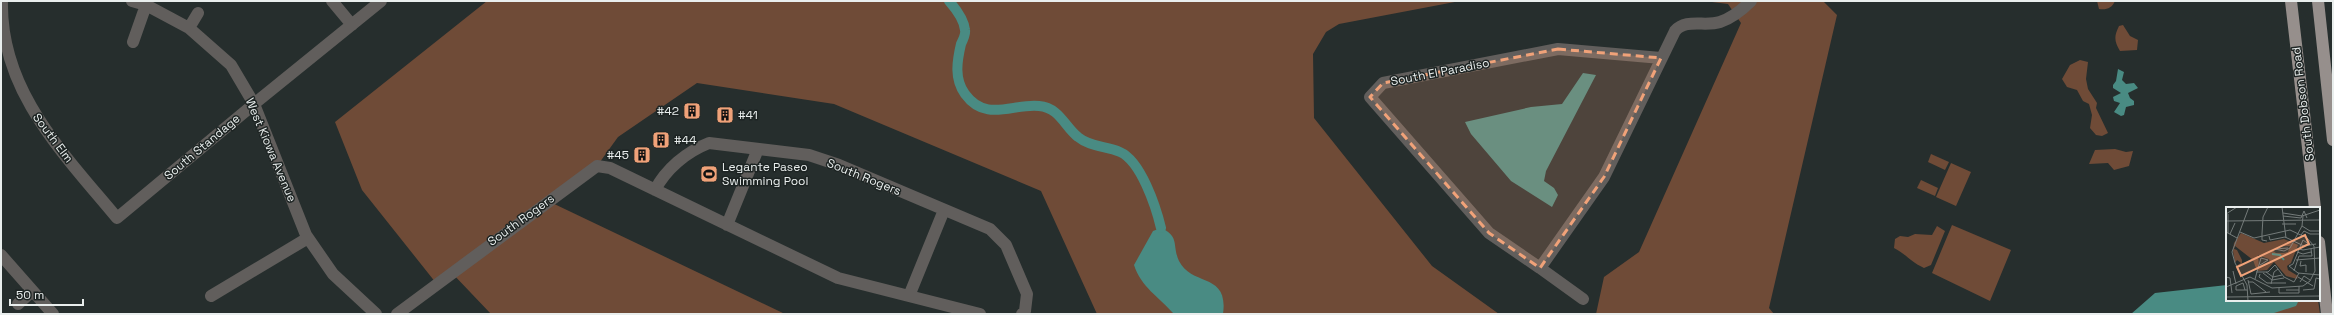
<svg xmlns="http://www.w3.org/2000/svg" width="2334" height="315" viewBox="0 0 2334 315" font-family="'Space Grotesk',sans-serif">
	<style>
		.green { fill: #6f4b37 }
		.water { fill: #498b83 }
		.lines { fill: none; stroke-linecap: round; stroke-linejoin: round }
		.canal { stroke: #498b83; stroke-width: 10 }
		.minor { stroke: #615e5c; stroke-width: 12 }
		.major { stroke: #968f8c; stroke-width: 12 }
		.marked { fill: #f0a279; fill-opacity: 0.2; stroke: #f0a279; stroke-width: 3; stroke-dasharray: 8 5; stroke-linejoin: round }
		.labels { text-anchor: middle; stroke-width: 3; stroke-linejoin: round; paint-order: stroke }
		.street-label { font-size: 12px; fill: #e9eeed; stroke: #1d2423 }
		.poi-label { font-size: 12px; fill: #e9eeed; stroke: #1d2423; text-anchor: start }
		.inset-river { fill: none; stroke: #498b83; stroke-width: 2 }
		.inset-road { fill: none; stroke: #747b7a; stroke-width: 1 }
		.view { fill: #f0a279; fill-opacity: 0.15; stroke: #f0a279; stroke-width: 2 }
		.inset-edge { fill: none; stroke: #e9eeed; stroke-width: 2 }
	</style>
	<rect width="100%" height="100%" fill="#262e2d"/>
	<path class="green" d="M487,1H1460L1339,24L1326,32L1313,54L1314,118L1432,266L1499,314H1097L1041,191L834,104L697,83L618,137L597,166L548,201L785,314H491L451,272L436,283L362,190L335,122Z
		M1704,1H1823L1837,15L1769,308L1774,314H1596L1604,277L1639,252L1741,23L1728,4Z
		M2097,1H2115C2112,8 2107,10 2099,9Z
		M2123,25L2130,36L2138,40L2137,50L2120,51C2114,41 2114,36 2119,26Z
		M2080,60L2088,62L2086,79L2088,89L2097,103L2096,108L2108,133L2102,136L2096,135L2090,128L2092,115L2089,104L2083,101L2077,90L2067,87L2062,79L2070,65Z
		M2115,149L2126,152L2133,151L2129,166L2114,170L2108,163L2089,164L2095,150Z
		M1931,154L1949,162L1945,170L1928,162Z
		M1951,163L1971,172L1956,206L1936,197Z
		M1921,180L1938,188L1935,196L1917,188Z
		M1952,225L2011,250L1990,301L1932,273Z
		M1937,226L1945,231L1931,265L1924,268C1911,262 1907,255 1894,248L1895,239L1900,236L1908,237L1915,234L1932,235Z
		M2299,300H2318L2320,314H2271Z"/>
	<path class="water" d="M2118,69L2124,72L2122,80L2126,84L2134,83L2138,88L2128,93L2130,98L2134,101V105L2126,107L2124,115L2121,116L2114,112L2120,103L2114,101L2113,97L2121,93L2113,88V85L2116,81Z
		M1583,73L1596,75L1546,171L1544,181L1554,188L1558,195L1552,207L1511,181L1471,134L1465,122L1531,107L1562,104Z
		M708,167L717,169L706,183L704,180Z
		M1161,228C1180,236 1172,246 1179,261C1192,287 1229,272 1223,314H1174C1159,297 1141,287 1134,265L1153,231Z
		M2227,285V300H2299L2296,306L2271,314H2131L2155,293Z"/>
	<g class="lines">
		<path class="canal" d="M949,1C956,9 964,19 965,30C966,34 963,40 961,44C957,61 954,79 965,94C986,123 1013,103 1039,106C1060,108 1064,126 1078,137C1090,147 1106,146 1120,152C1141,161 1156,207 1161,228"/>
		<path class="minor" d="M2,1C0,91 64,154 117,218L254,104L381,1
			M132,1L146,5L189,28L231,65L254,104L306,235L333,274L376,314
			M332,1L352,25
			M189,28L198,13
			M133,42L146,5
			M1661,58L1558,49L1383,83L1370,97L1489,233L1540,268L1604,177L1675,31C1686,18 1705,27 1720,22C1732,18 1742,10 1751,1
			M655,190C666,169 686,152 709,143L809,155L839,165L990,229L1006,245L1027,294L1025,311L1022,314
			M727,225L758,149
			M1,255L53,314
			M1540,268L1583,299
			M211,296L308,238
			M909,296L944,210
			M18,304L32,291
			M397,314L597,166L610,168L838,278L980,314"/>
		<path class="major" d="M2291,1L2315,208
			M2318,1L2333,140
			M2319,242L2327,314"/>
	</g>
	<path class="marked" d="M1558,49L1661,58L1604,177L1540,268L1489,233L1370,97L1383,83Z"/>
	<defs>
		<g id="building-square" transform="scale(0.9)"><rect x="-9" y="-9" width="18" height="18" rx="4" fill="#f0a279" stroke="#1d2423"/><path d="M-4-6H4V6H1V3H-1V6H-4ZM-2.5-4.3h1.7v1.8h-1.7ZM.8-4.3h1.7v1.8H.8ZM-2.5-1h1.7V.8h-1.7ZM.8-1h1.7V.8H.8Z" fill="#111"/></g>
		<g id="stadium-square" transform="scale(0.9)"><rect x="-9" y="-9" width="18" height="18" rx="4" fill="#f0a279" stroke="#1d2423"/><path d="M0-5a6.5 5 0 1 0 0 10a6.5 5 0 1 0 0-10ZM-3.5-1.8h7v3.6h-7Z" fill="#111"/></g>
	</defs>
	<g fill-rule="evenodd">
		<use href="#building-square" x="692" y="111"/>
		<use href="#building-square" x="725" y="115"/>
		<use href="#building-square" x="661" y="140"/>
		<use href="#building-square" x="642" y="155"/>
		<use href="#stadium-square" x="709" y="174"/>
	</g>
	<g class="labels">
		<g class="street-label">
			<text transform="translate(1440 72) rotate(-11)" y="4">South El Paradiso</text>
			<text transform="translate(2303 104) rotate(-97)" y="4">South Dobson Road</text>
			<text transform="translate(53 138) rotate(53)" y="4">South Elm</text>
			<text transform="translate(202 147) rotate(-40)" y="4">South Standage</text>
			<text transform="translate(271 150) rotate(67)" y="4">West Kiowa Avenue</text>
			<text transform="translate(864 177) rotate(22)" y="4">South Rogers</text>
			<text transform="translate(521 220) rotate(-36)" y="4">South Rogers</text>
		</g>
		<g class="poi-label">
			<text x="679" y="115" text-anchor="end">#42</text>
			<text x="738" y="119">#41</text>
			<text x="674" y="144">#44</text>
			<text x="629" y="159" text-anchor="end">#45</text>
			<text x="722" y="171">Legante Paseo<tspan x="722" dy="14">Swimming Pool</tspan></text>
		</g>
	</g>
	<g transform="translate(2226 207)">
		<rect width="94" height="94" fill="#262e2d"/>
		<path d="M15,26L38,36L58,32L70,37L72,38L65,56L61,59L62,63L72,69L71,72L60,69L48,55L41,63L31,64L27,53L9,39L8,42L11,43L16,53V56L12,61L10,59L15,56L11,53L9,56L7,44L8,36ZM55,39H64L62,45L58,46H50L46,43ZM32,48L43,52L44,55L33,61Z" fill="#6f4b37" fill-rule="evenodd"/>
		<path class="inset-river" d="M46,47L54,48L58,53"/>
		<path class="inset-road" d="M56,0L60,31M57,6L76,9L94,3M0,7L11,0M57,9L75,11L78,4L81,11M0,14L94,13M56,17H70M76,19L84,24H94M0,25L11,31M2,26V7M4,27L9,16M75,28L78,24L84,27H94V36M43,29L44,33L59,30L78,39L90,37M41,34L36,33V27L37,10L42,0M84,38L77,33L67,57L63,59L72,66L94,68M62,41L49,42L58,44L64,41L76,19L77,9M73,42L77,43L94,40M71,45L77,47L85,45M70,53L94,51M75,54L74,59L80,58V65M7,64L10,77M68,64L73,49H86L85,42M30,65H42L49,58L58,70L68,75L73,66M40,65L47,70L56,68M37,66L46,73L58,71M34,67L33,70L41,76H60M0,70L4,71L6,86M72,70L87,79M29,72L35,51L42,53L34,58M22,73L25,87L44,85M22,75H27L40,85M74,75L78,69L84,73M45,77L48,65L52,62M0,80L24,70L46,81L77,79L84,74L89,64L88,39L81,31L64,23L28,31L14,25M53,81V86H73V79M19,83L17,76L10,79V83H21M60,83H73M77,83L88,82L90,71L94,72M0,90L94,89M22,94L21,78L9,56L6,45L23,0"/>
		<path class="view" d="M79,28L83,37L15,69L11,60Z"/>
		<rect width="94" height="94" class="inset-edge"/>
	</g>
	<rect width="2334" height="315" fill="none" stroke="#e9eeed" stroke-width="4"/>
	<path d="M10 299v6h73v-6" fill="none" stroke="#e9eeed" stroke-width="2"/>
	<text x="16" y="299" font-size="12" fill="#e9eeed" stroke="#1d2423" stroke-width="3" paint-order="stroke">50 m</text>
</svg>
